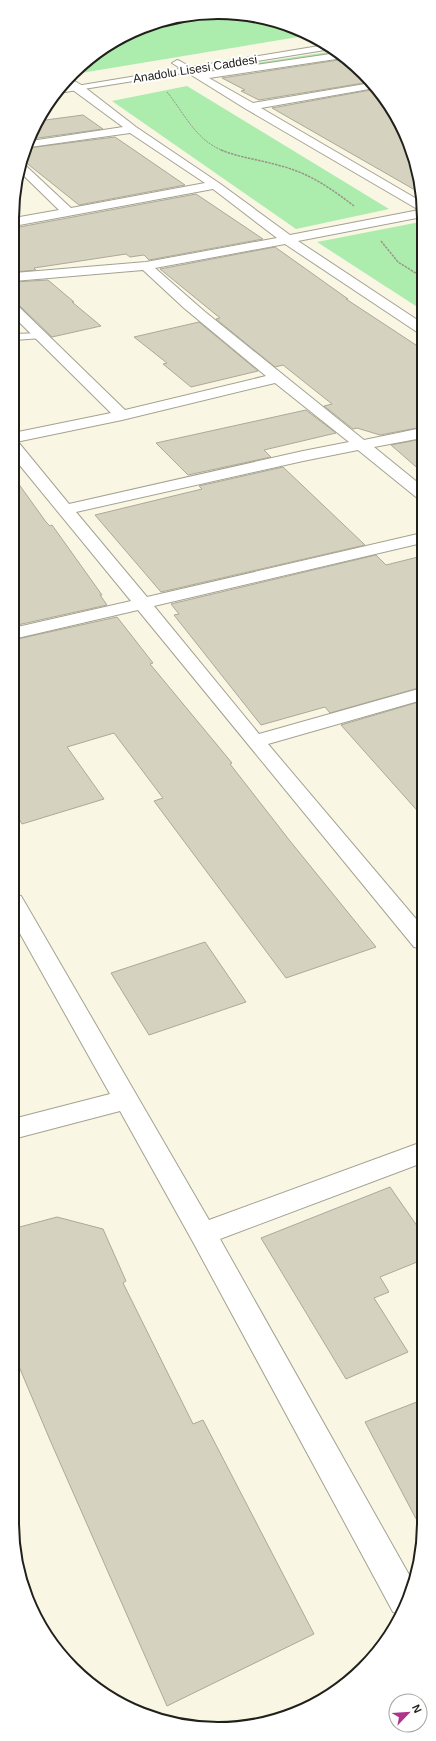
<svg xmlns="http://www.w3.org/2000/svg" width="436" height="1741" viewBox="0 0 436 1741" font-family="Helvetica,sans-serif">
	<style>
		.green { fill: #acecad }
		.building { fill: #d5d2c0; stroke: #aca998 }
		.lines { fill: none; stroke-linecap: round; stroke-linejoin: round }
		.lane-casing { stroke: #a5a291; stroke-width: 2 }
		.street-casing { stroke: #a5a291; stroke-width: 2 }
		.secondary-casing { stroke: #a5a291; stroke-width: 2 }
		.path-far1 { stroke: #989689; stroke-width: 1; stroke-dasharray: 2 1; stroke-linecap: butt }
		.path { stroke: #989689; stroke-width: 1.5; stroke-dasharray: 2.5 1; stroke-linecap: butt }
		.lane { fill: #fff; fill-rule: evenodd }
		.street { fill: #fff; fill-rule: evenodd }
		.secondary { fill: #fff; fill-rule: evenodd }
		.labels { text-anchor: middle; stroke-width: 4; stroke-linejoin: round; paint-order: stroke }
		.far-street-label { font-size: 12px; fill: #21201a; stroke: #fff }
		.rim { fill: none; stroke: #21201a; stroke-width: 2 }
	</style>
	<rect width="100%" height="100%" fill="#f9f6e4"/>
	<path class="green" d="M245,14L277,24L304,36L75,74L93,54L165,19Z
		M334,51L338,54L228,70L224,68Z
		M187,86L389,209L296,229L112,101Z
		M420,222L422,223V310L317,242Z"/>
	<path class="building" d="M345,59L364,72L370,82L259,100L241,91L245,90L222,78Z
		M376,89L403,127L422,194L272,108Z
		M83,115L103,129L31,139L38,121Z
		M115,137L185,185L79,205L24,161L28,148Z
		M196,194L263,239L149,260L144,255L130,257L126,254L34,268L36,270L14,272V228Z
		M275,247L348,299H346L422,349V427L380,435L357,428L353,429L324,406L332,404L283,365L275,367L216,319L220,318L160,269Z
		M48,280L74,302H72L101,326L52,337L20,306L14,304V282Z
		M199,322L258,371L191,387L163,364L167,363L134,337Z
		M306,410L336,433L264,450L271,457L188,475L156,443Z
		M422,439V472L391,445Z
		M283,467L365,545L161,592L95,515L202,489L199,486Z
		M13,476L46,522L50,526L52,525L102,595H100L107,605L13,626Z
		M376,555L386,565L422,556V687L330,713L325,707L261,725L174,615L179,614L171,604Z
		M117,617L153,663L150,664L232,763L230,764L290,841L376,947L286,978L154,801L163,798L114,733L67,747L104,799L22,824L13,809V640Z
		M422,701V816L341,725Z
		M205,942L246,1002L149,1035L111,973Z
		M390,1187L422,1233V1260L380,1277L389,1292L374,1298L408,1352L346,1379L261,1238Z
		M57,1217L103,1229L126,1281L123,1283L193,1424L203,1420L314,1634L167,1706L50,1440L12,1350V1229Z
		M422,1400V1530L365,1422Z"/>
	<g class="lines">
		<g class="lane-casing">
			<path id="lane" d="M40,333L43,334L44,336L43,338L14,340V334Z"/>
		</g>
		<g class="street-casing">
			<path id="street" d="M337,53L343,58L209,78L253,103L371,83L375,88L261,108L422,202V217L298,241L422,323V333L417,332L285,244L155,268L204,311L364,440L422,428V438L374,447L422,486V499L416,497L358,450L303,461L76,512L147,597L422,533V543L154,606L259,734L422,688V700L268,744L422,926V949L414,947L138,610L13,639V628L131,601L13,457V433L111,413L14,317V306L19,307L125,410L266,376L184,308L143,270L14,281V273L146,262L277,238L213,189L14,226V218L59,210L20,172L23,165L26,166L71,208L205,183L130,133L30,147H29L31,141L123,127L66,85L71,79L83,86L136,127L219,183L290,235L419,210L246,109L172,63L177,60L180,61L201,73ZM275,383L349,442L303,451L69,504L19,443L16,442L122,420Z
				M13,894L21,896L24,901L209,1220L422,1142V1163L220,1239L412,1580L400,1614L393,1612L193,1242L120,1111L13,1139V1119L110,1094L13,921Z"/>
		</g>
		<g class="secondary-casing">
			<path id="secondary" d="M325,45L331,49L59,93L64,88Z"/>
		</g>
		<path class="path-far1" d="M167,92C185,114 196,141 224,151"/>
		<path class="path" d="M221,150C241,158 261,160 281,166C309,173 332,189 354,206
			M381,241L398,262L422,277"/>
		<use href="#lane" class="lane"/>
		<use href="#street" class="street"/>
		<use href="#secondary" class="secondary"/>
	</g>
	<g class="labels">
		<g class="far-street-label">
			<text transform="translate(195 69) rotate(-9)" y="4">Anadolu Lisesi Caddesi</text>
		</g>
	</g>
	<path d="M0 0H436V1741H0ZM218 19H218A199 199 0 0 1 417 218V1523A199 199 0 0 1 218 1722H218A199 199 0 0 1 19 1523V218A199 199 0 0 1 218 19Z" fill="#fff" fill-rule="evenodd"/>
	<path class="rim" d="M218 19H218A199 199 0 0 1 417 218V1523A199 199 0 0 1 218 1722H218A199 199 0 0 1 19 1523V218A199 199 0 0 1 218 19Z"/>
	<g transform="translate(408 1713) rotate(65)"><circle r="19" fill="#ffffff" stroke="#a6a6a3"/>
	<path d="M0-3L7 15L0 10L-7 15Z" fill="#ae358b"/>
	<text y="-6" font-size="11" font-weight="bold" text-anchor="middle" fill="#21201a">N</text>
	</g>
</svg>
